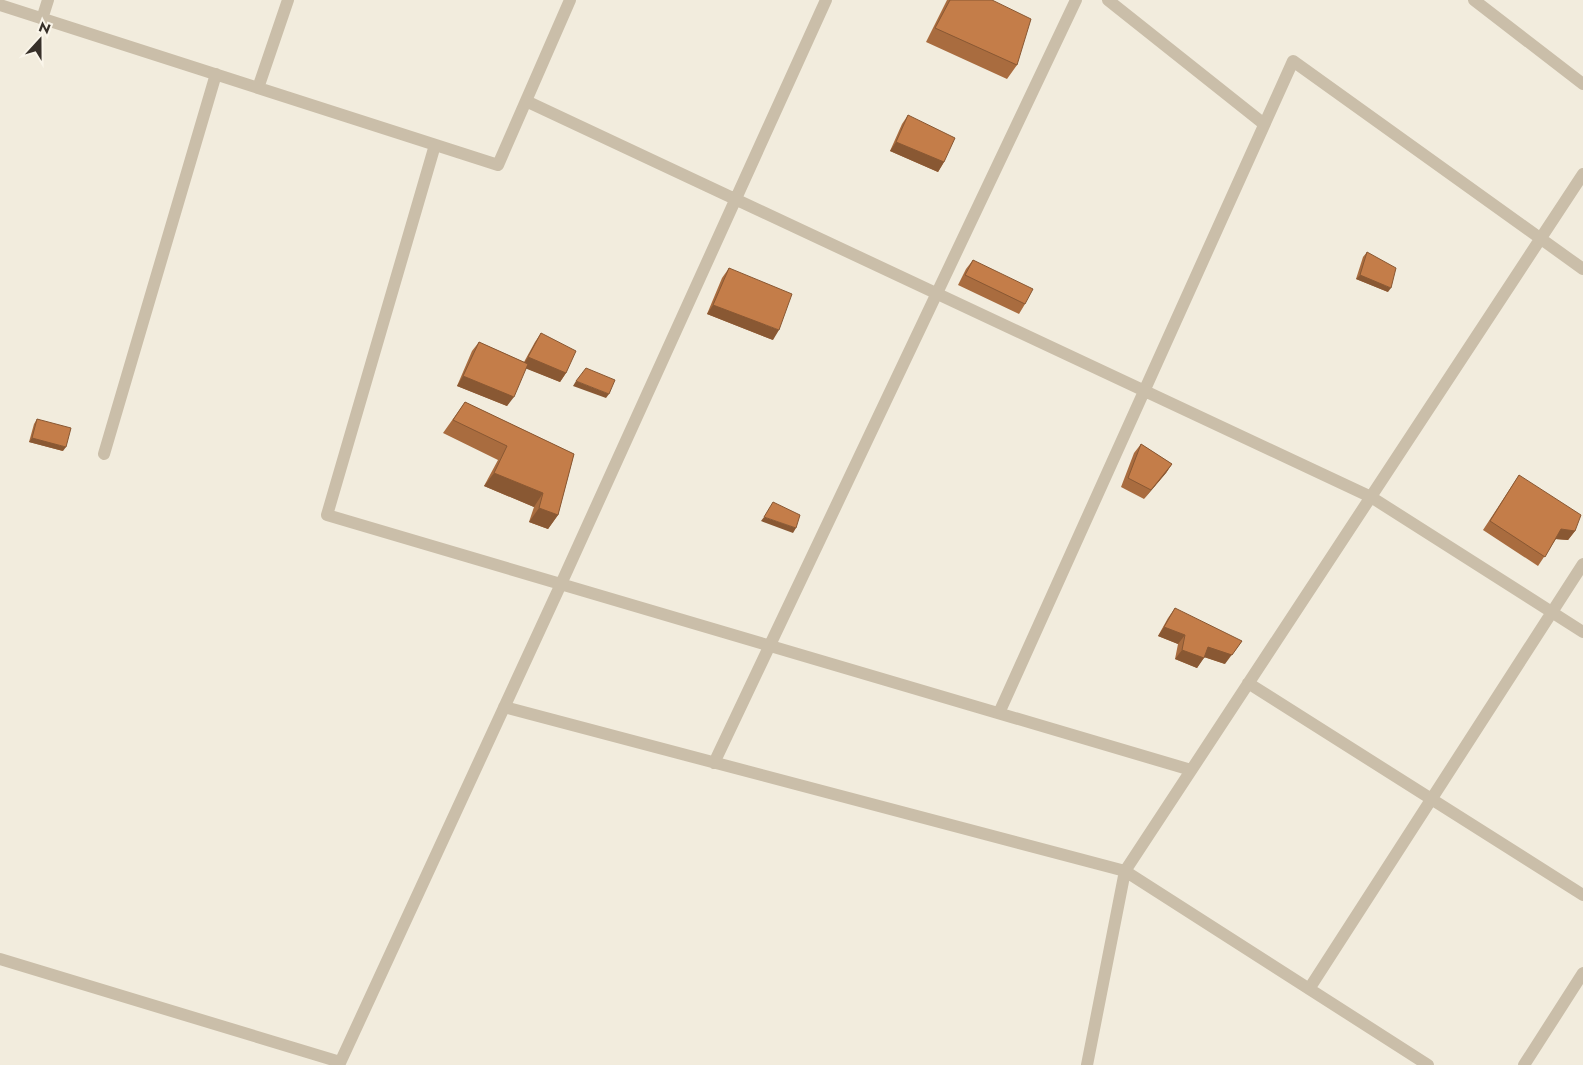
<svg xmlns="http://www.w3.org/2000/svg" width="1583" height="1065" viewBox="0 0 1583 1065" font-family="Jost,sans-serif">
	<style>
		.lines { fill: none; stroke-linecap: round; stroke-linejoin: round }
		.street { stroke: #cabea9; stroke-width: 12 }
		.wall { fill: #a96c3f }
		.shaded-wall { fill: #895833 }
		.building { fill: #c47d49; stroke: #895833 }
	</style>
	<rect width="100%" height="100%" fill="#f2ecdd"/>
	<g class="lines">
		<path class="street" d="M1108,0L1264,124
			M1474,0L1583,84
			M0,5L498,165L570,0
			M42,19L48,0
			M258,88L288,0
			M526,101L1371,497L1583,632
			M435,145L327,515L1191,770
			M104,454L216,74
			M1248,683L1583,895
			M504,707L1125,871L1428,1065
			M999,713L1293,61L1583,269
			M714,763L1076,0
			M0,959L340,1062
			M1309,989L1583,564
			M339,1065L561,584L826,0
			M1087,1065L1125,871L1583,174
			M1524,1065L1583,973"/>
	</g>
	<path class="wall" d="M947,0H992L1017,65L1007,79L926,42Z
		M908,115L944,162L938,172L890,151L902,124Z
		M1367,252L1388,292L1356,279L1363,257Z
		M973,260L1025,304L1019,314L958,285L966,269Z
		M729,268L773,340L707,314L722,278Z
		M541,333L566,373L560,382L526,368L507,406L457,386L472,351L479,342L524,362L535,342Z
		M465,402L574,454L558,515L548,529L529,522L534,507L484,486L498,460L443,433Z
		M37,419L63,451L29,442L34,424Z
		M1141,444L1172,464L1166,473L1144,499L1121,487L1134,453Z
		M1519,475L1575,531L1568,540L1556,539L1538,566L1483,530Z
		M1175,608L1225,664L1204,657L1197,668L1175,659L1178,644L1158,636L1168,618Z"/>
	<path class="shaded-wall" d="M896,142L944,162L938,172L890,151Z
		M1360,275L1391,288L1388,292L1356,279Z
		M713,305L779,330L773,340L707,314Z
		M528,357L566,373L560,382L522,367Z
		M463,376L514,397L507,406L457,386Z
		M576,381L609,394L606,398L573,386Z
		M32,438L66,447L63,451L29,442Z
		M1172,464L1166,473L1144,499L1151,490Z
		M494,473L543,493L534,507L484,486Z
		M539,508L558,515L548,529L529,522Z
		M764,517L796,528L793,533L761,521Z
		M1561,529L1575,531L1568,540L1555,539Z
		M1164,627L1185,635L1178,644L1158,636Z
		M1242,641L1225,664L1201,656L1208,647Z
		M1182,650L1204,658L1197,668L1175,659Z"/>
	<path class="building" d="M950,0H992L1031,19L1017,65L935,28Z
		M908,115L955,138L944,162L896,142Z
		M1367,252L1396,268L1391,288L1360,275Z
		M973,260L1033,289L1025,304L965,275Z
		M729,268L792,294L779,330L713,305Z
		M541,333L576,351L566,373L528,357Z
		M479,342L528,364L514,397L463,376Z
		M586,368L615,380L609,394L576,381Z
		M465,402L574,454L558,515L539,508L543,493L494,473L507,446L453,420Z
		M37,419L71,428L66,447L32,438Z
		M1141,444L1172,464L1151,490L1128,478Z
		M1519,475L1581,515L1575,531L1561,529L1545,557L1490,521Z
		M773,502L800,515L796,528L764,517Z
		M1175,608L1242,641L1232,655L1208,647L1204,658L1182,650L1185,635L1164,627Z"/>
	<g transform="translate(40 40) rotate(21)" stroke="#faf5ea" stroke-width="4" paint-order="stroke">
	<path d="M0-4L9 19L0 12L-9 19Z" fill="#373029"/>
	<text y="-8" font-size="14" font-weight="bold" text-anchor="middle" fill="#373029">N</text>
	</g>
</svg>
